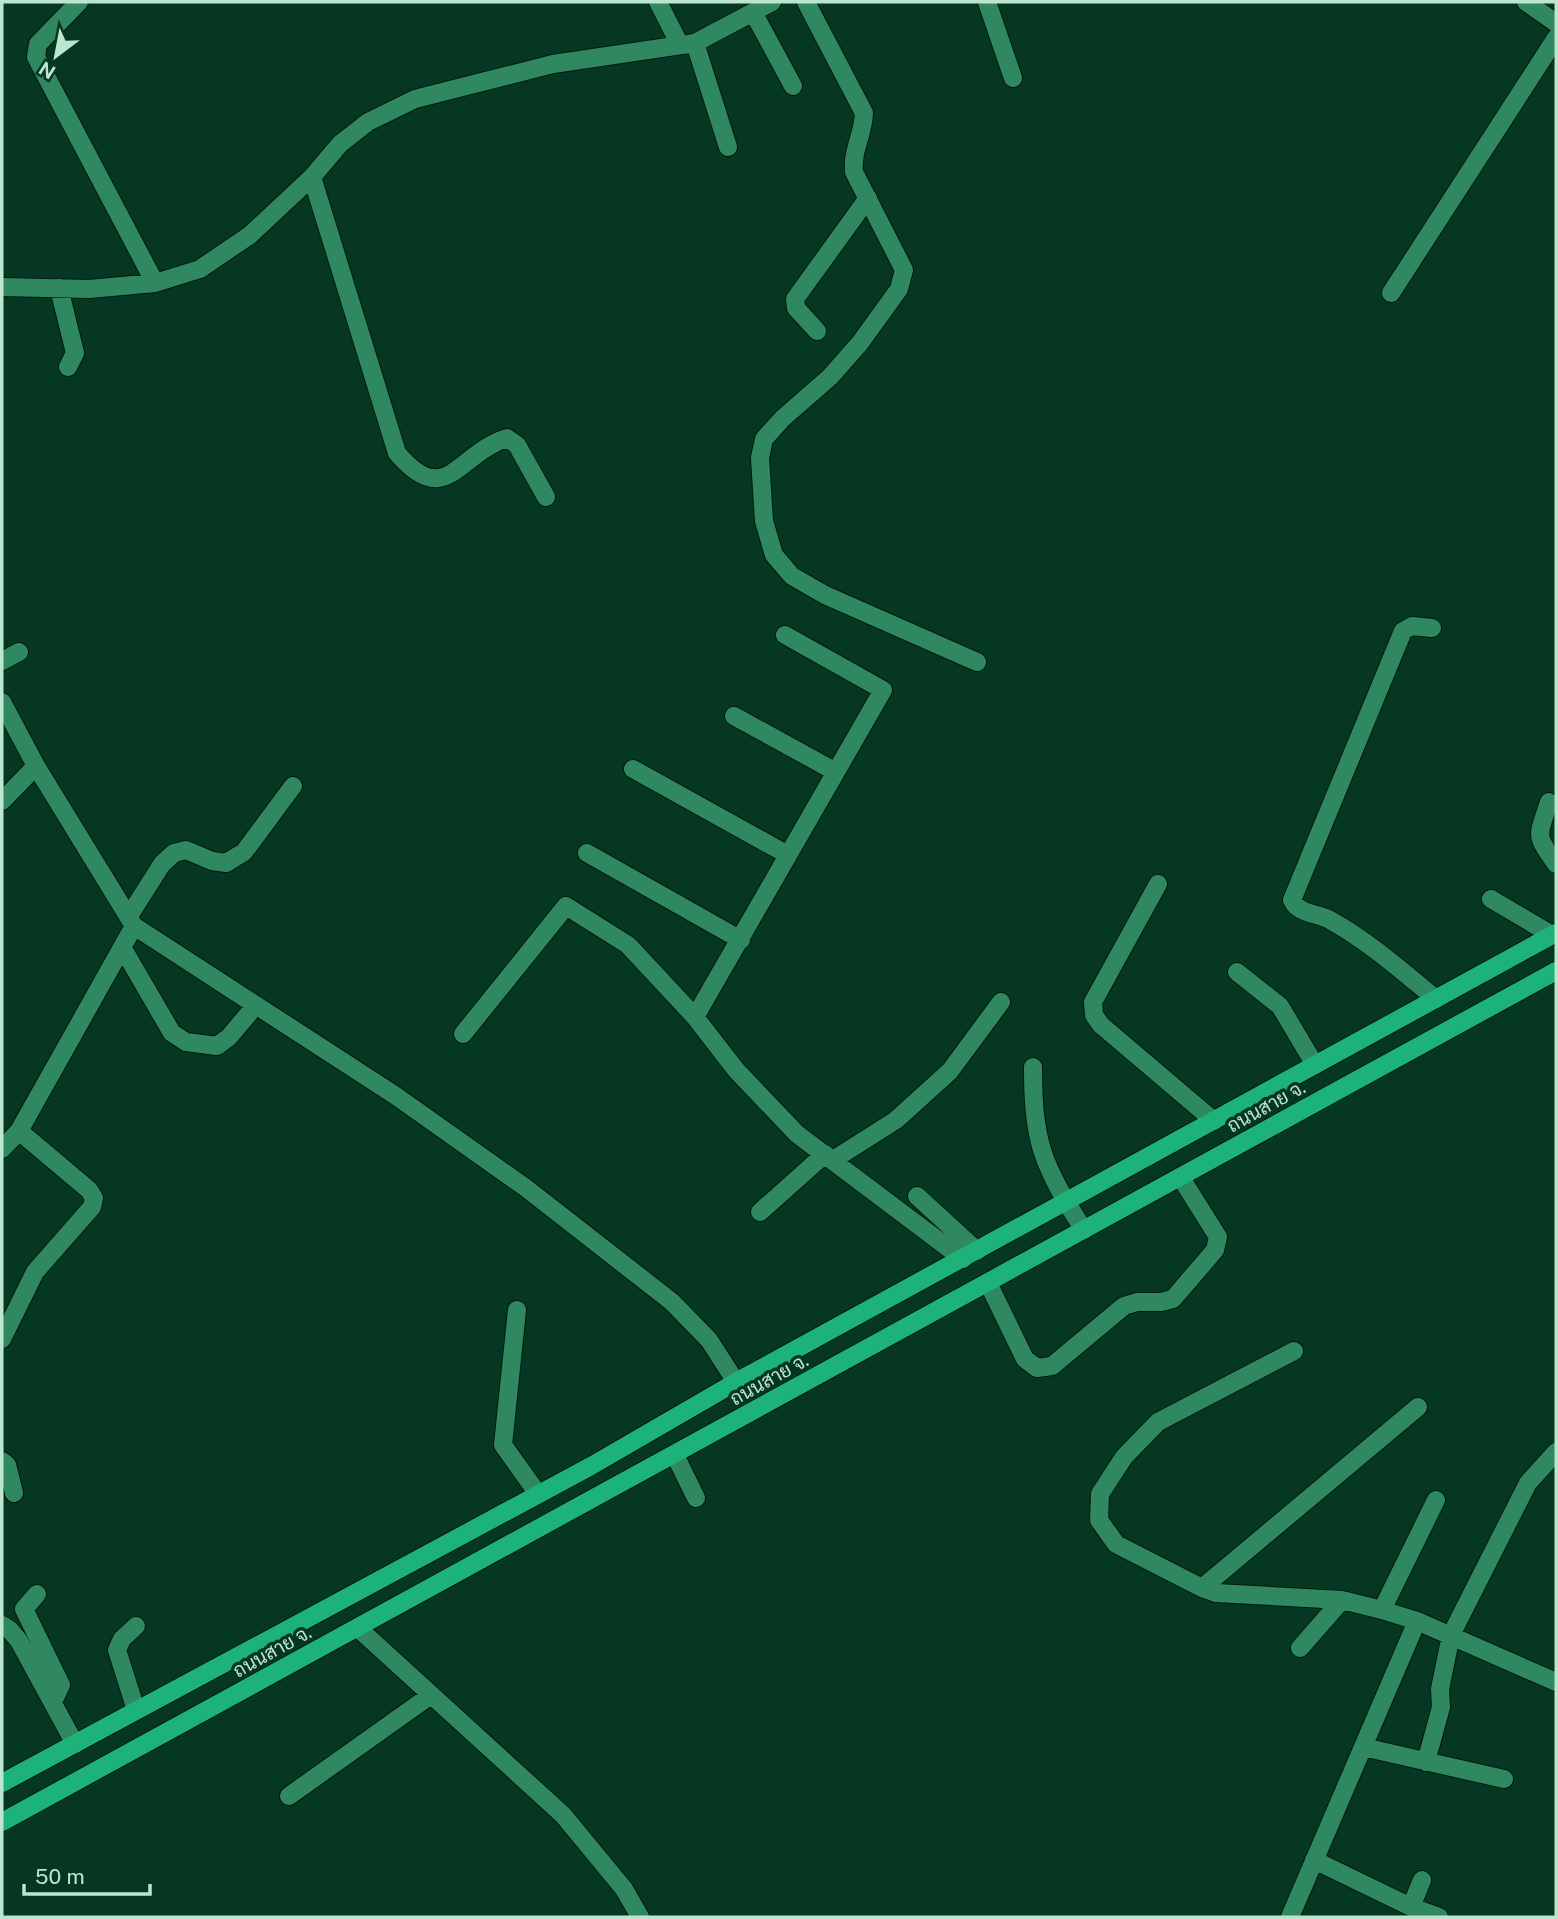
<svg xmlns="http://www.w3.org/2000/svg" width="1558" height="1919" viewBox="0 0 1558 1919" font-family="'Public Sans',Sarabun,sans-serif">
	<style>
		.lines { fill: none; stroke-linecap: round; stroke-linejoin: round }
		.minor-casing { stroke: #021c10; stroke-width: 20 }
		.major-casing { stroke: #021c10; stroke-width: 20 }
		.minor { stroke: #308860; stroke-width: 18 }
		.major { stroke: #1cb279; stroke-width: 18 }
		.labels { text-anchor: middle; stroke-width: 7; stroke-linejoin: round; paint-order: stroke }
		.street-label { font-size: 19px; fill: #bde6cf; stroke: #063723 }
	</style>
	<rect width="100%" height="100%" fill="#063723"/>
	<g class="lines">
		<g class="minor-casing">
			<path id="minor" d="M79,2L38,44L36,57L155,283
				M658,2L680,45
				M806,2L864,113C863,136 852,149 854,172L904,270L899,289L860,343L830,377L783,418L764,439L760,458L764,521L774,555L792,576L825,595L977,662
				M987,2L1013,78
				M1526,2L1556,23
				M753,12L793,86
				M695,43L728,147
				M312,177L397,453C446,511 458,453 507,438L517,445L546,497
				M2,287L89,289L155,283L200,269L250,235L312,177L340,144L368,122L415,99L553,64L695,43L772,2
				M59,288L75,353L68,367
				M1391,293L1556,38
				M817,331L796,308L795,299L868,198
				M1432,628L1412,626L1403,631L1292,900C1298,914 1317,913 1330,920C1368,941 1402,971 1436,999
				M2,661L19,652
				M2,702L36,766L134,926L396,1096L526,1188L672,1302L709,1340L736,1382
				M734,716L836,772
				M633,769L788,855
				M2,801L36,766
				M1549,802C1538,837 1534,833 1556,864
				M587,853L741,940
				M1158,884L1093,1002L1094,1015L1101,1025L1214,1121
				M1491,899L1552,935
				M129,916L162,864L174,853L186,850L212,861L226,863L244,852L293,786
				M122,947L172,1033L186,1042L217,1046L229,1037L256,1005
				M1237,972L1280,1006L1315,1065
				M695,1017L883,690L785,635
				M463,1034L566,906L628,945L695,1017L736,1070L797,1134L963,1259
				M1033,1067C1033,1095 1034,1126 1043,1153C1052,1180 1069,1207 1084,1230
				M2,1149L19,1131L134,926
				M833,1160L896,1120L950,1071L1001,1002
				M917,1196L977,1251
				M760,1212L825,1154
				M988,1283L1025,1359L1037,1368L1052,1366L1124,1306L1137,1302H1161L1173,1299L1215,1250L1218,1237L1181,1178
				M517,1310L503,1445L538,1494
				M2,1339L35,1272L92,1207L94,1198L89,1190L19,1131
				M1294,1351L1158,1422L1124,1457L1100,1494L1099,1520L1116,1544L1202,1588L1216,1593L1342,1600L1382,1610L1417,1621L1556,1682
				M675,1455L696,1498
				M2,1461L7,1465L14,1493
				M1202,1588L1418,1407
				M37,1594L24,1609L61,1685L53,1702
				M1382,1610L1436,1500
				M2,1625L10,1630L19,1641L75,1744
				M358,1628L563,1815L624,1889L640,1917
				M1300,1648L1342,1600
				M136,1710L117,1650L122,1639L136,1626
				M1363,1747L1504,1779
				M1426,1762L1441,1707L1440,1689L1451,1635L1528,1483L1556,1452
				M289,1796L431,1695
				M1314,1860L1411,1907L1439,1917
				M1411,1907L1422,1880
				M1290,1917L1417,1621"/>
		</g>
		<g class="major-casing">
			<path id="major" d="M2,1783L591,1466L736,1382L1556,933
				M2,1822L1556,971"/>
		</g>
		<use href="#minor" class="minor"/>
		<use href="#major" class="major"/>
	</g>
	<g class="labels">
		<g class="street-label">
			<text transform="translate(1266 1106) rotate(-29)" y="7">ถนนสาย จ.</text>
			<text transform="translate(769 1379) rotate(-29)" y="7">ถนนสาย จ.</text>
			<text transform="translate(272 1651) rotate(-29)" y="7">ถนนสาย จ.</text>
		</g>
	</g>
	<rect width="1558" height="1919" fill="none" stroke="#bde6cf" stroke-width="7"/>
	<g transform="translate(56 56) rotate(212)" stroke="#063723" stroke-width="5" paint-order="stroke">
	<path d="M0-5L12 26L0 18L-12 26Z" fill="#bde6cf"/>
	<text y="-10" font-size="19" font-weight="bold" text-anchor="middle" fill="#bde6cf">N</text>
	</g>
	<path d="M24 1884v10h126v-10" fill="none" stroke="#bde6cf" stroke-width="3.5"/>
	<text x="35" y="1884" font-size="21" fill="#bde6cf" stroke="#063723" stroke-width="5" paint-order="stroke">50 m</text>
</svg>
